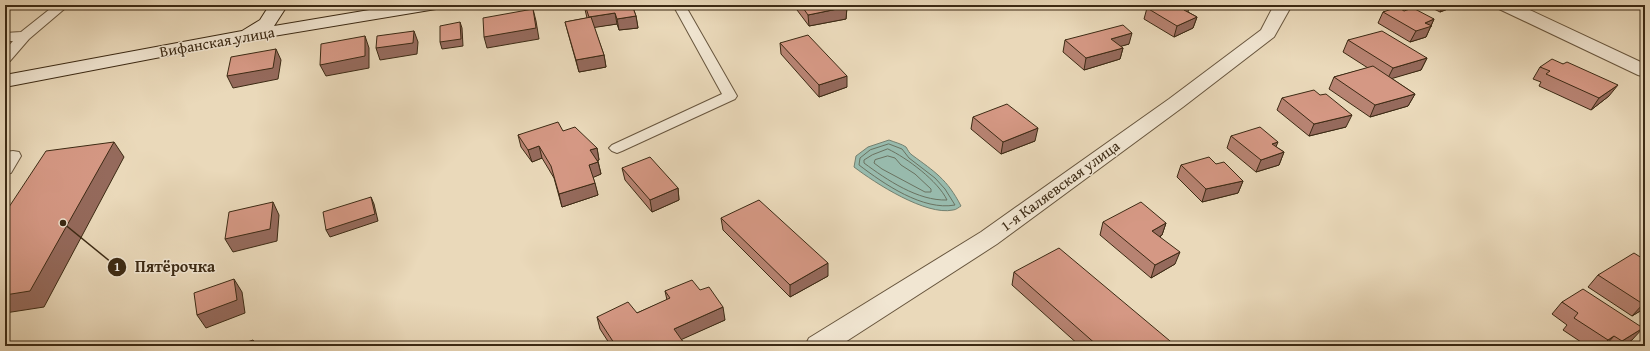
<svg xmlns="http://www.w3.org/2000/svg" width="1650" height="351" viewBox="0 0 1650 351" font-family="'Gentium Book Plus',serif">
	<style>
		.water { fill: #98baac; stroke: #73806f }
		.lines { fill: none; stroke-linecap: round; stroke-linejoin: round }
		.shore { stroke: #6a7260; stroke-width: 1 }
		.service-casing { stroke: #68563e; stroke-width: 2 }
		.minor-casing { stroke: #68563e; stroke-width: 2 }
		.secondary-casing { stroke: #3c2a14; stroke-width: 2 }
		.service { fill: #f1e6d2; fill-rule: evenodd }
		.minor { fill: #f1e6d2; fill-rule: evenodd }
		.secondary { fill: #f1e6d2; fill-rule: evenodd }
		.wall { fill: #b78372; stroke: #3c2a14 }
		.shaded-wall { fill: #956a5c; stroke: #3c2a14 }
		.building { fill: #d59884; stroke: #3c2a14 }
		.labels { text-anchor: middle; stroke-width: 3; stroke-linejoin: round; paint-order: stroke }
		.street-label { font-size: 15px; fill: #3c2a14; stroke: #f1e6d2 }
		.leader { fill: none; stroke: #3c2a14; stroke-width: 1.5 }
		.callout-dot { fill: #3c2a14; stroke: #f1e6d2; stroke-width: 1.5 }
		.mark-label { font-size: 12px; text-anchor: middle; font-weight: bold; fill: #fff }
		.callout-label { font-size: 16px; text-anchor: middle; font-weight: bold; fill: #3c2a14; stroke: #f1e6d2; stroke-width: 3; stroke-linejoin: round; paint-order: stroke }
	</style>
	<rect width="100%" height="100%" fill="#ead9ba"/>
	<filter id="stains"><feTurbulence type="fractalNoise" baseFrequency=".005" numOctaves="4"/><feColorMatrix values="0 0 0 0 .2 0 0 0 0 .09 0 0 0 0 .02 0 0 0 .5 -.17"/></filter>
	<radialGradient id="worn" r=".72"><stop offset=".6" stop-color="#630" stop-opacity="0"/><stop offset="1" stop-color="#630" stop-opacity=".3"/></radialGradient>
	<path class="water" d="M889,140C894,142 902,144 906,147C908,150 909,153 912,155C935,172 947,179 961,206C959,207 956,210 953,210C926,216 875,183 854,167L856,156L868,147Z"/>
	<g class="lines">
		<path class="shore" d="M889,144L902,149L909,158L935,178L945,189L955,205C923,211 884,184 859,165L860,158L870,150Z
			M888,149C907,158 938,181 947,200C918,201 887,180 864,163V160L872,155Z
			M888,156L895,158L901,165L915,174L931,189V192H925L882,169L874,163L875,160Z"/>
		<g class="service-casing">
			<path id="service" d="M55,5H69L29,39L10,61L5,62V50L13,41H5V33L21,32Z
				M673,5H685L737,96L735,99L622,151L617,153L612,151L609,148L612,145L722,94Z
				M13,151L19,152L21,156L11,173L5,174V152Z"/>
		</g>
		<g class="minor-casing">
			<path id="minor" d="M1274,5H1292L1274,37L1183,107L997,244L839,346H805L809,338L981,232L1169,99L1261,30Z
				M1496,5H1519L1645,64V77L1638,75L1499,9Z"/>
		</g>
		<g class="secondary-casing">
			<path id="secondary" d="M265,5H283L285,9L274,26L399,5H439L436,9L244,41L5,87V75L242,31L260,20L267,9Z"/>
		</g>
		<use href="#service" class="service"/>
		<use href="#minor" class="minor"/>
		<use href="#secondary" class="secondary"/>
	</g>
	<path class="wall" d="M584,5H632L636,16L638,28L619,30L617,24L594,27L604,55L606,67L579,72L568,33L565,22L587,18Z
		M794,5H845L847,7L846,19L809,26L794,6Z
		M1426,5H1458L1440,12Z
		M1559,5H1575L1567,9Z
		M1147,8L1188,12L1197,17L1193,28L1174,37L1144,19Z
		M1404,11L1434,19L1426,37L1410,42L1378,23L1383,12Z
		M1065,40L1129,44L1121,46L1123,48L1120,59L1084,70L1063,52Z
		M1348,40L1427,58L1421,70L1391,78L1415,94L1408,106L1370,117L1329,89L1334,77L1368,68L1343,52Z
		M780,43L847,87L819,97L781,54Z
		M1563,64L1609,96L1591,110L1539,86L1541,82L1533,79L1540,67Z
		M1282,98L1346,127L1309,136L1277,110Z
		M973,117L1035,141L1001,154L971,129Z
		M563,131L597,148L599,160L598,161L601,174L593,177L598,195L562,207L554,178L542,158L532,162L521,147L518,135Z
		M1231,136L1276,147L1284,152L1279,165L1256,172L1227,148Z
		M1216,164L1243,181L1238,193L1202,202L1177,177L1181,165Z
		M622,168L678,188L679,200L652,212L625,180Z
		M721,218L828,276L790,297L723,230Z
		M1103,222L1166,223L1162,235L1160,237L1175,264L1151,278L1100,235Z
		M1645,257V308L1632,316L1588,287L1598,275L1643,259Z
		M1014,272L1176,346H1080L1012,285Z
		M700,290L725,320L681,339L686,346H611L600,329L597,317L637,313L667,300L665,291Z
		M1562,302L1632,340L1622,346H1587L1563,330L1567,325L1552,314Z"/>
	<path class="shaded-wall" d="M1444,5H1458L1440,12Z
		M1569,5H1575L1567,9Z
		M847,7L846,19L809,26L808,15Z
		M1189,8L1186,20L1184,10Z
		M533,9L536,21L539,39L487,48L484,37Z
		M615,13L617,24L591,28L589,17Z
		M636,16L638,28L619,30L617,19Z
		M1197,17L1193,28L1174,37L1177,26Z
		M1434,19L1426,37L1410,42L1416,31L1425,23Z
		M460,22L462,28L463,46L442,49L440,42Z
		M414,31L418,42L417,54L380,60L376,48Z
		M1132,33L1129,44L1108,50L1111,39Z
		M365,36L369,48V68L326,76L320,65Z
		M1123,48L1120,59L1084,70L1086,58Z
		M276,49L281,60L278,79L233,88L227,76Z
		M604,55L606,67L579,72L576,60Z
		M1427,58L1421,70L1387,80L1393,68Z
		M847,76V87L819,97V85Z
		M1618,85L1609,96L1591,110L1599,98Z
		M1415,94L1408,106L1370,117L1375,105Z
		M1352,115L1346,127L1309,136L1314,124Z
		M1038,128L1035,141L1001,154L1003,142Z
		M114,142L124,157L44,307L5,313V295Z
		M1278,142L1273,154L1272,144Z
		M539,146L542,158L532,162L528,150Z
		M597,148L599,160L593,162L590,150Z
		M1284,152L1279,165L1256,172L1261,160Z
		M598,162L601,174L592,178L589,165Z
		M1243,181L1238,193L1202,202L1206,189Z
		M595,183L598,195L562,207L559,194Z
		M678,188L679,200L652,212L650,200Z
		M371,197L374,204L378,221L330,237L326,230Z
		M273,202L279,215L277,241L233,252L225,239Z
		M1166,223L1162,235L1148,243L1152,231Z
		M1180,252L1175,264L1151,278L1155,265Z
		M828,263V276L790,297V285Z
		M234,279L242,292L245,313L206,328L197,315Z
		M1645,302V308L1632,316L1643,304Z
		M723,307L725,320L676,342L674,329Z
		M1643,328L1632,340L1622,346H1617L1622,341Z
		M1614,336L1605,346H1602L1608,340Z
		M253,340L257,346H254Z"/>
	<path class="building" d="M585,5H632L636,16L617,19L615,13L589,17Z
		M801,5H845L847,7L808,15Z
		M1154,5H1183L1189,8L1184,10L1197,17L1177,26L1147,8Z
		M1398,7L1404,11L1413,8L1434,19L1425,23L1432,26L1416,31L1383,12Z
		M533,9L536,28L484,37L483,18Z
		M591,17L604,55L576,60L565,22Z
		M460,22L461,39L440,42V26Z
		M1123,25L1132,33L1111,39L1123,48L1086,58L1065,40Z
		M414,31L413,43L376,48L377,36Z
		M1382,31L1427,58L1393,68L1348,40Z
		M808,35L847,76L819,85L780,43Z
		M365,36V56L320,65L321,44Z
		M276,49L273,68L227,76L231,57Z
		M1552,59L1563,64L1567,62L1618,85L1599,98L1546,74L1550,71L1540,67Z
		M1373,66L1415,94L1375,105L1334,77Z
		M1314,90L1320,95L1326,94L1352,115L1314,124L1282,98Z
		M1007,104L1038,128L1003,142L973,117Z
		M558,122L563,131L575,127L597,148L590,150L598,162L589,165L595,183L559,194L551,166L539,146L528,150L518,135Z
		M1260,127L1278,142L1272,144L1284,152L1261,160L1231,136Z
		M114,142L30,291L5,295V213L46,151Z
		M650,157L678,188L650,200L622,168Z
		M1209,157L1216,164L1224,162L1243,181L1206,189L1181,165Z
		M371,197L375,214L326,230L323,212Z
		M759,200L828,263L790,285L721,218Z
		M273,202L270,229L225,239L229,212Z
		M1141,202L1166,223L1152,231L1180,252L1155,265L1103,222Z
		M1059,248L1176,346H1098L1014,272Z
		M1634,253L1645,260V302L1643,304L1598,275Z
		M234,279L237,300L197,315L194,293Z
		M692,280L700,290L709,287L723,307L674,329L686,346H616L597,317L628,302L637,313L670,298L665,291Z
		M1583,289L1643,328L1622,341L1614,336L1608,340L1574,318L1578,313L1562,302Z
		M253,340L254,346H236Z"/>
	<g class="labels">
		<g class="street-label">
			<text transform="translate(217 42) rotate(-10)" y="5">Вифанская улица</text>
			<text transform="translate(1060 186) rotate(-36)" y="5">1-я Каляевская улица</text>
		</g>
	</g>
	<path class="leader" d="M63 223L117 267"/>
	<g class="callout-dot">
		<circle cx="63" cy="223" r="4"/>
		<circle cx="117" cy="267" r="10"/>
	</g>
	<g class="mark-label">
		<text x="117" y="271">1</text>
	</g>
	<g class="callout-label">
		<text x="175" y="272">Пятёрочка</text>
	</g>
	<rect width="1650" height="351" fill="none" stroke="#ead9ba" stroke-width="20"/>
	<rect x="6" y="6" width="1638" height="339" fill="none" stroke="#3c2a14" stroke-width="2"/>
	<rect x="10" y="10" width="1630" height="331" fill="none" stroke="#3c2a14"/>
	<rect width="100%" height="100%" filter="url(#stains)"/>
	<rect width="100%" height="100%" fill="url(#worn)"/>
</svg>
